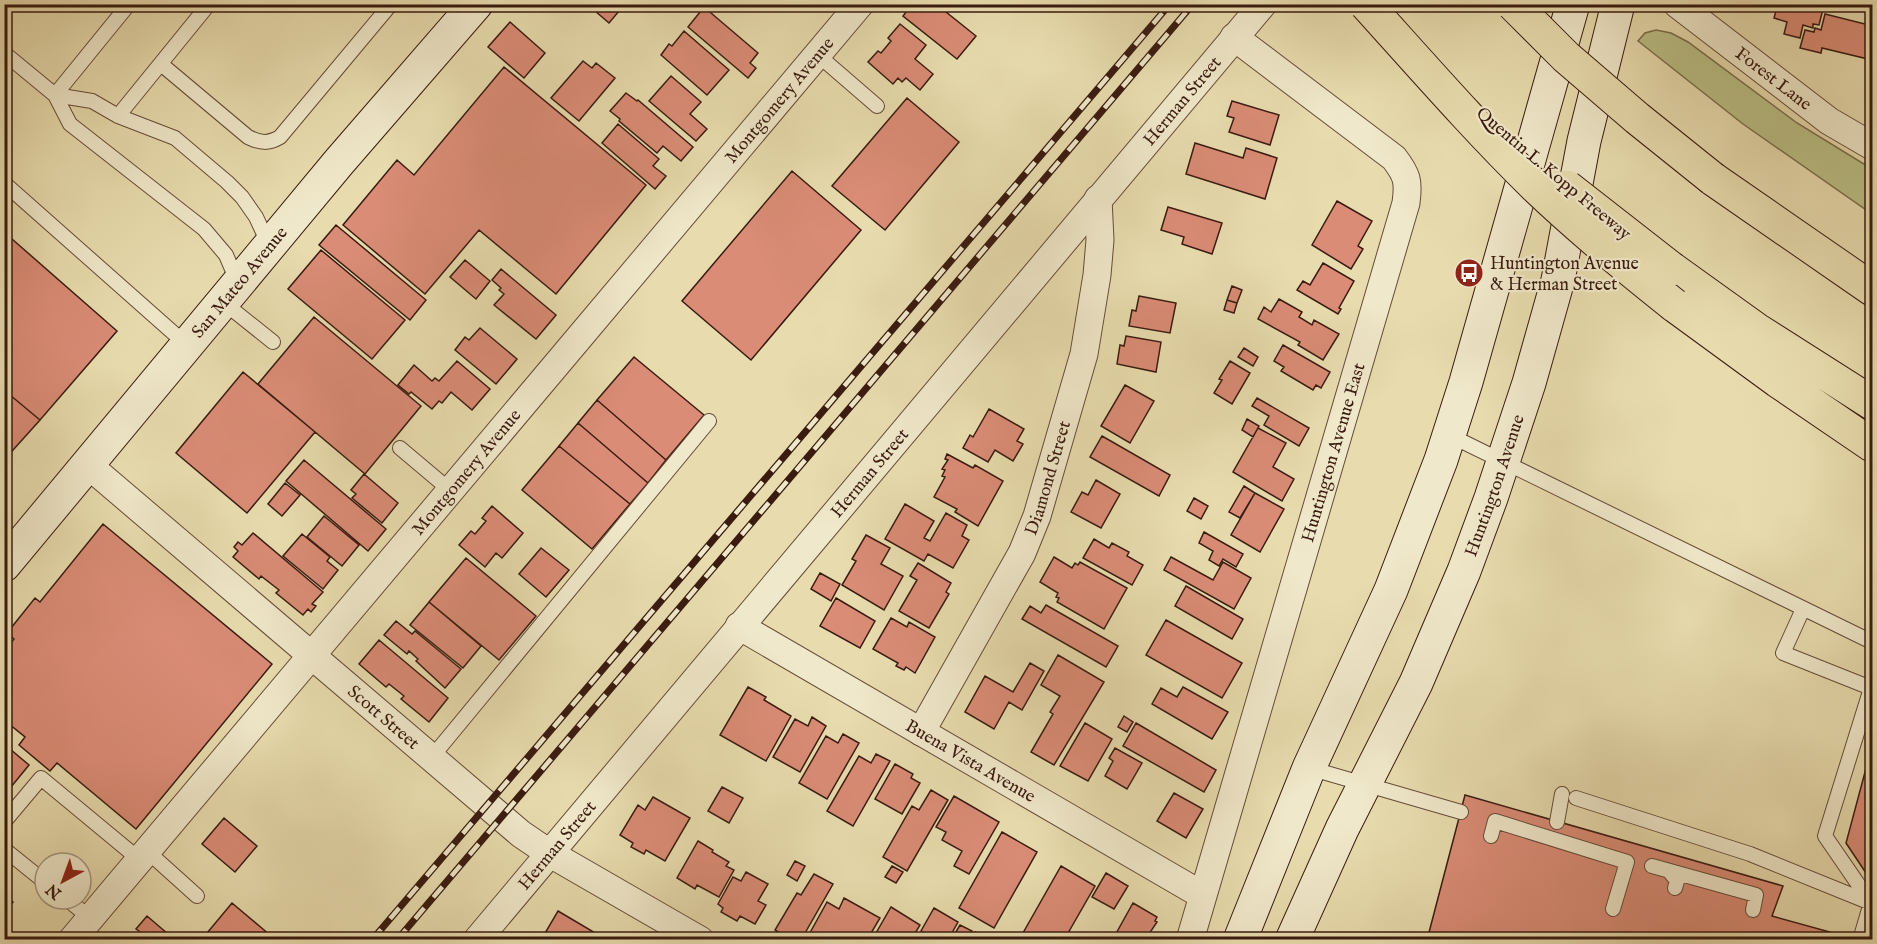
<svg xmlns="http://www.w3.org/2000/svg" width="1877" height="944" viewBox="0 0 1877 944" font-family="'IM FELL English',serif">
	<style>
		.green { fill: #bbbf86; stroke: #7a6d4b; stroke-width: 1.5 }
		.building { fill: #da8c76; stroke: #391b10; stroke-width: 1.5 }
		.lines { fill: none; stroke-linecap: round; stroke-linejoin: round }
		.lane-casing { stroke: #654b38; stroke-width: 16 }
		.street-casing { stroke: #654b38; stroke-width: 29 }
		.secondary-casing { stroke: #391b10; stroke-width: 35 }
		.highway-casing { stroke: #391b10; stroke-width: 35 }
		.lane { stroke: #f0e8ca; stroke-width: 14 }
		.street { stroke: #f0e8ca; stroke-width: 27 }
		.secondary { stroke: #f0e8ca; stroke-width: 33 }
		.highway { stroke: #e8dcae; stroke-width: 33 }
		.rail-casing { stroke: #391b10; stroke-width: 7 }
		.rail { stroke: #f0e8ca; stroke-width: 4.5; stroke-dasharray: 14; stroke-linecap: butt }
		.highway-bridge-casing { stroke: #391b10; stroke-width: 35; stroke-linecap: butt }
		.highway-bridge { stroke: #e8dcae; stroke-width: 33 }
		.labels { text-anchor: middle; stroke-width: 4.5; stroke-linejoin: round; paint-order: stroke }
		.street-label { font-size: 18px; fill: #391b10; stroke: #f0e8ca }
		.poi-label { font-size: 18px; fill: #391b10; stroke: #f0e8ca; text-anchor: start }
	</style>
	<rect width="100%" height="100%" fill="#e8dcae"/>
	<filter id="stains"><feTurbulence type="fractalNoise" baseFrequency=".00333" numOctaves="4"/><feColorMatrix values="0 0 0 0 .2 0 0 0 0 .09 0 0 0 0 .02 0 0 0 .5 -.17"/></filter>
	<radialGradient id="worn" r=".72"><stop offset=".6" stop-color="#630" stop-opacity="0"/><stop offset="1" stop-color="#630" stop-opacity=".3"/></radialGradient>
	<path class="green" d="M1656,30L1671,33L1688,42L1797,123L1872,169V214L1743,124L1638,41L1645,33Z"/>
	<path class="building" d="M587,4H625L609,23Z
		M912,4H936L976,36L957,59L903,16Z
		M1778,4H1828L1827,10L1823,9L1819,25L1813,24V28L1803,25L1800,38L1784,34L1787,22L1774,18Z
		M704,7L758,53L750,63L756,68L748,78L688,27Z
		M1825,14L1869,25L1866,39L1872,41L1868,59L1822,48L1821,53L1800,48L1805,30L1814,32L1815,28L1821,30Z
		M510,22L545,53L524,78L488,47Z
		M900,24L926,45L915,59L933,74L920,90L906,78L902,82L898,78L893,84L868,62L878,51L881,53L891,41L888,38Z
		M684,31L729,70L707,95L661,55L669,44L672,46Z
		M583,61L592,68L596,63L615,78L579,121L551,98Z
		M504,67L646,185L556,294L479,230L425,294L343,225L397,160L414,175Z
		M671,76L701,102L690,114L707,129L696,141L649,101Z
		M626,93L637,101L638,100L693,147L681,161L663,146L657,153L619,121L620,119L610,111Z
		M907,98L959,142L885,230L832,186Z
		M1232,101L1279,115L1270,145L1229,132L1234,118L1227,116Z
		M618,124L659,159L653,166L666,176L655,189L602,143Z
		M1195,143L1243,158L1246,148L1277,158L1265,199L1186,174Z
		M792,171L861,230L751,360L682,301Z
		M1337,201L1372,221L1358,246L1363,249L1351,269L1312,245Z
		M1168,207L1222,223L1212,254L1182,244L1184,237L1161,230Z
		M336,225L426,300L410,320L319,245Z
		M4,232L117,331L40,420L4,390Z
		M321,250L405,320L372,359L288,289Z
		M465,260L490,281L476,299L450,277Z
		M1323,263L1354,281L1339,308L1341,309L1338,314L1297,290L1303,281L1310,285Z
		M501,269L556,315L536,339L494,305L504,294L499,290L501,288L492,280Z
		M1232,286L1242,290L1237,303L1227,300Z
		M1139,296L1176,303L1170,333L1129,326L1132,310L1136,311Z
		M1279,299L1302,312L1299,317L1312,325L1314,320L1339,334L1323,360L1298,345L1300,342L1258,319L1264,307L1271,312Z
		M1227,300L1237,303L1234,313L1224,310Z
		M314,317L421,406L365,474L258,384Z
		M480,328L517,359L496,384L455,350L465,337L469,340Z
		M1126,336L1161,342L1156,372L1117,364L1120,345L1124,346Z
		M1283,345L1330,372L1321,388L1316,385L1313,390L1281,371L1284,367L1274,361Z
		M1244,348L1258,357L1253,366L1238,357Z
		M634,357L704,415L666,460L597,400Z
		M457,361L490,389L472,410L451,392L442,403L439,401L432,409L411,392L409,394L398,385L414,365L432,381L435,378L439,381Z
		M1230,361L1250,373L1232,404L1214,393L1222,380L1219,379Z
		M243,372L315,432L247,513L176,453Z
		M1125,385L1154,401L1130,443L1101,426Z
		M4,390L40,420L4,460Z
		M1257,398L1309,428L1299,446L1264,425L1269,416L1252,406Z
		M597,400L666,460L648,483L578,423Z
		M989,409L1024,429L1017,441L1023,444L1013,461L995,450L988,462L963,448L970,435L973,437Z
		M1247,419L1259,426L1253,437L1242,430Z
		M578,423L648,483L630,504L559,446Z
		M1258,428L1286,443L1273,467L1294,479L1282,501L1233,472Z
		M1102,436L1170,475L1159,496L1090,457Z
		M559,446L630,504L592,549L522,490Z
		M947,454L973,468L975,465L1003,481L978,526L955,512L957,509L934,497L945,477L942,476L945,470L942,469L948,460L945,459Z
		M304,460L386,529L368,551L286,481Z
		M364,474L398,503L382,523L352,498L356,494L351,490Z
		M1096,480L1120,494L1101,528L1071,512L1082,492L1088,495Z
		M285,483L300,495L282,516L268,504Z
		M1244,486L1255,493L1240,518L1229,512Z
		M1255,493L1284,509L1260,552L1231,535Z
		M1194,498L1208,506L1201,519L1187,511Z
		M905,504L934,521L924,538L930,541L946,513L967,525L962,536L969,540L953,568L928,554L924,561L885,539Z
		M492,506L523,533L502,558L496,553L485,567L459,545L471,531L475,534L486,521L482,518Z
		M324,516L359,545L342,566L307,537Z
		M103,524L272,664L136,829L57,763L50,771L19,745L25,737L4,720V651L14,639L7,633L35,598L40,602Z
		M1204,532L1243,554L1236,567L1223,559L1219,566L1209,560L1213,551L1199,543Z
		M253,533L323,592L312,604L316,606L311,612L308,609L303,615L276,593L279,590L261,576L259,579L233,557L238,551L234,547L238,542L242,545Z
		M302,534L330,557L327,561L338,570L323,589L283,556Z
		M866,535L890,548L881,564L903,576L884,610L842,585L856,561L852,559Z
		M1094,539L1109,548L1112,543L1129,552L1127,556L1143,565L1132,585L1083,558Z
		M541,548L569,570L546,597L519,574Z
		M1054,557L1072,568L1075,563L1078,565L1080,562L1127,588L1104,629L1057,602L1059,598L1056,597L1058,593L1040,582Z
		M1171,557L1213,580L1223,562L1251,578L1234,609L1164,570Z
		M466,558L536,616L499,660L429,602Z
		M918,563L951,583L946,592L949,594L929,628L899,611L917,580L910,576Z
		M820,573L840,584L831,601L811,589Z
		M1186,586L1243,619L1232,639L1175,606Z
		M836,598L875,621L860,648L820,626Z
		M429,602L481,646L463,668L410,625Z
		M1046,605L1118,646L1106,667L1022,619L1030,606L1041,613Z
		M891,618L907,627L909,622L935,637L915,673L906,667L904,670L896,666L898,663L873,649Z
		M1166,620L1242,663L1222,698L1146,655Z
		M396,621L412,634L415,631L461,669L445,688L416,661L418,659L409,651L407,654L384,635Z
		M379,640L448,698L429,722L401,699L404,696L389,684L386,687L359,664Z
		M1058,655L1104,682L1054,765L1031,752L1053,714L1050,712L1060,696L1041,685Z
		M1030,663L1044,671L1022,710L1009,702L994,729L965,712L985,676L1013,692Z
		M748,687L766,697L764,700L791,716L766,761L720,735Z
		M1183,687L1228,712L1212,739L1152,704L1161,688L1177,697Z
		M1124,716L1133,722L1127,732L1118,727Z
		M812,717L826,726L800,772L773,757L795,719L808,726Z
		M1085,723L1112,739L1088,781L1060,766Z
		M1136,723L1216,770L1204,792L1123,746Z
		M843,734L859,743L827,799L799,783L826,736L838,743Z
		M4,744L29,765L11,787L4,781Z
		M1872,746V882L1846,843Z
		M1115,748L1142,763L1127,789L1105,776L1113,761L1109,758Z
		M876,754L890,761L853,826L827,811L859,756L871,763Z
		M895,764L913,774L911,778L920,783L902,814L875,799Z
		M722,787L743,798L729,823L708,811Z
		M931,790L948,800L907,871L883,857L912,806L919,810Z
		M1174,793L1203,809L1186,838L1157,821Z
		M1465,795L1783,886L1772,916L1837,934L1835,940H1427Z
		M954,796L999,822L969,874L954,866L962,851L942,840L946,832L936,827Z
		M653,797L690,818L665,861L646,850L644,854L631,847L633,843L620,835L638,805L645,810Z
		M224,818L257,846L235,872L202,844Z
		M1002,832L1037,852L994,928L959,908Z
		M698,841L713,850L712,852L729,862L726,866L734,870L719,897L697,885L695,889L677,878Z
		M795,861L805,866L797,881L787,875Z
		M892,866L903,872L896,883L885,877Z
		M1061,866L1095,886L1064,940H1019Z
		M746,872L768,884L758,901L766,905L755,924L740,916L737,921L721,912L723,908L718,904L733,877L741,881Z
		M1106,873L1128,886L1114,909L1092,897Z
		M814,874L833,884L801,940H779L782,934L775,930L797,893L801,895Z
		M4,895L13,902L4,912Z
		M844,898L880,918L867,940H806L827,902L839,909Z
		M232,903L270,935L266,940L202,939Z
		M1133,903L1157,917L1155,921L1157,922L1145,940H1115L1113,939Z
		M891,907L920,925L911,940H872Z
		M934,908L958,922L948,940H935L921,931Z
		M558,911L602,937L600,940H541Z
		M147,916L175,940H134L140,932L136,929Z
		M960,925L972,931L967,940H962L954,935Z
		M975,932L986,938V940H970Z"/>
	<g class="lines">
		<g class="lane-casing">
			<path id="lane" d="M4,53L55,95L70,124L204,229L226,255L238,283
				M818,55L877,106
				M161,64L248,137C260,143 268,144 280,137L391,4
				M55,95L92,101L118,116L175,138L227,182L242,197L256,217L269,245
				M55,95L129,4
				M118,116L209,4
				M4,183L187,345
				M223,302L273,342
				M1449,435L1872,642
				M400,448L451,491
				M1803,609L1783,653L1871,688L1825,836L1871,903
				M432,757L709,421
				M1309,768L1461,812
				M1576,798L1750,854L1871,903
				M4,822L41,778L140,860
				M1557,822L1562,794
				M1491,836L1495,821L1627,862L1613,909
				M4,849L45,882
				M147,851L197,896
				M1652,866L1756,895L1753,910
				M1669,871L1677,881L1675,888
				M67,899L90,918
				M1860,940L1872,899"/>
		</g>
		<g class="street-casing">
			<g id="street">
				<path id="s1" d="M1677,4L1829,121L1872,146"/>
				<path id="s2" d="M87,464L521,834L549,853L700,940"/>
				<path id="s3" d="M739,626L1202,895"/>
				<path id="s4" d="M921,732L1022,553L1037,516L1084,354L1097,275L1100,240L1098,199"/>
				<path id="s5" d="M72,940L860,4"/>
				<path id="s6" d="M477,940L1263,4"/>
				<path id="s7" d="M1190,940L1406,203C1409,181 1407,175 1394,158L1234,37"/>
			</g>
		</g>
		<g class="secondary-casing">
			<g id="secondary">
				<path id="s8" d="M4,565L339,162L476,4"/>
				<path d="M1240,940L1309,768L1391,590L1441,460L1466,382L1573,4"/>
				<path id="s9" d="M1292,940L1342,829L1416,683L1464,571L1491,498L1529,383L1558,280L1584,141L1618,4"/>
			</g>
		</g>
		<g class="highway-casing">
			<path id="highway" d="M1713,179L1872,289
				M1672,269L1757,330L1872,403
				M1674,305L1778,381L1872,445"/>
		</g>
		<use href="#lane" class="lane"/>
		<use href="#street" class="street"/>
		<use href="#secondary" class="secondary"/>
		<use href="#highway" class="highway"/>
		<g class="rail-casing">
			<path id="rail" d="M372,940L1170,4
				M397,940L1193,4"/>
		</g>
		<use href="#rail" class="rail"/>
		<g class="highway-bridge-casing">
			<path id="highway-bridge" d="M1366,4C1422,66 1476,128 1535,186C1579,228 1626,267 1674,305
				M1513,4L1566,57L1637,118L1713,179
				M1567,187L1672,269"/>
		</g>
		<use href="#highway-bridge" class="highway-bridge"/>
	</g>
	<defs>
		<g id="bus-disc" transform="scale(1.5)"><circle r="9.5" fill="#8f2418" stroke="#f0e8ca"/><path d="M-5-6H5V4H4V6H2V4H-2V6H-4V4H-5ZM-3.5-4V0h7V-4ZM-3.5 1.2v1.5H-2V1.2ZM2 1.2v1.5H3.5V1.2Z" fill="#fff"/></g>
	</defs>
	<g fill-rule="evenodd">
		<use href="#bus-disc" x="1469" y="273"/>
	</g>
	<g class="labels">
		<g class="street-label">
			<text dy="6" stroke="none"><textPath href="#s1" startOffset="122">Forest Lane</textPath></text>
			<text dy="6" stroke="none"><textPath href="#s6" startOffset="1096">Herman Street</textPath></text>
			<text dy="6" stroke="none"><textPath href="#s5" startOffset="1098">Montgomery Avenue</textPath></text>
			<text transform="translate(1554 173) rotate(40)" y="6">Quentin L. Kopp Freeway</text>
			<text dy="6" stroke="none"><textPath href="#s8" startOffset="368">San Mateo Avenue</textPath></text>
			<text dy="6" stroke="none"><textPath href="#s7" startOffset="508">Huntington Avenue East</textPath></text>
			<text dy="6" stroke="none"><textPath href="#s6" startOffset="610">Herman Street</textPath></text>
			<text dy="6" stroke="none"><textPath href="#s5" startOffset="612">Montgomery Avenue</textPath></text>
			<text dy="6" stroke="none"><textPath href="#s4" startOffset="285">Diamond Street</textPath></text>
			<text dy="6" stroke="none"><textPath href="#s9" startOffset="498">Huntington Avenue</textPath></text>
			<text dy="6" stroke="none"><textPath href="#s2" startOffset="390">Scott Street</textPath></text>
			<text dy="6" stroke="none"><textPath href="#s3" startOffset="268">Buena Vista Avenue</textPath></text>
			<text dy="6" stroke="none"><textPath href="#s6" startOffset="124">Herman Street</textPath></text>
		</g>
		<g class="poi-label">
			<text x="1490" y="269">Huntington Avenue<tspan x="1490" dy="21">&amp; Herman Street</tspan></text>
		</g>
	</g>
	<rect width="1877" height="944" fill="none" stroke="#e8dcae" stroke-width="24"/>
	<rect x="6" y="6" width="1865" height="932" fill="none" stroke="#391b10" stroke-width="3"/>
	<rect x="12" y="12" width="1853" height="920" fill="none" stroke="#391b10" stroke-width="1.5"/>
	<g transform="translate(63 881) rotate(221)"><circle r="28" fill="#f0e8ca" stroke="#a79680" stroke-width="1.5"/>
	<path d="M0-4.5L10 22L0 15L-10 22Z" fill="#8f2418"/>
	<text y="-9" font-size="16" font-weight="bold" text-anchor="middle" fill="#391b10">N</text>
	</g>
	<rect width="100%" height="100%" filter="url(#stains)"/>
	<rect width="100%" height="100%" fill="url(#worn)"/>
</svg>
